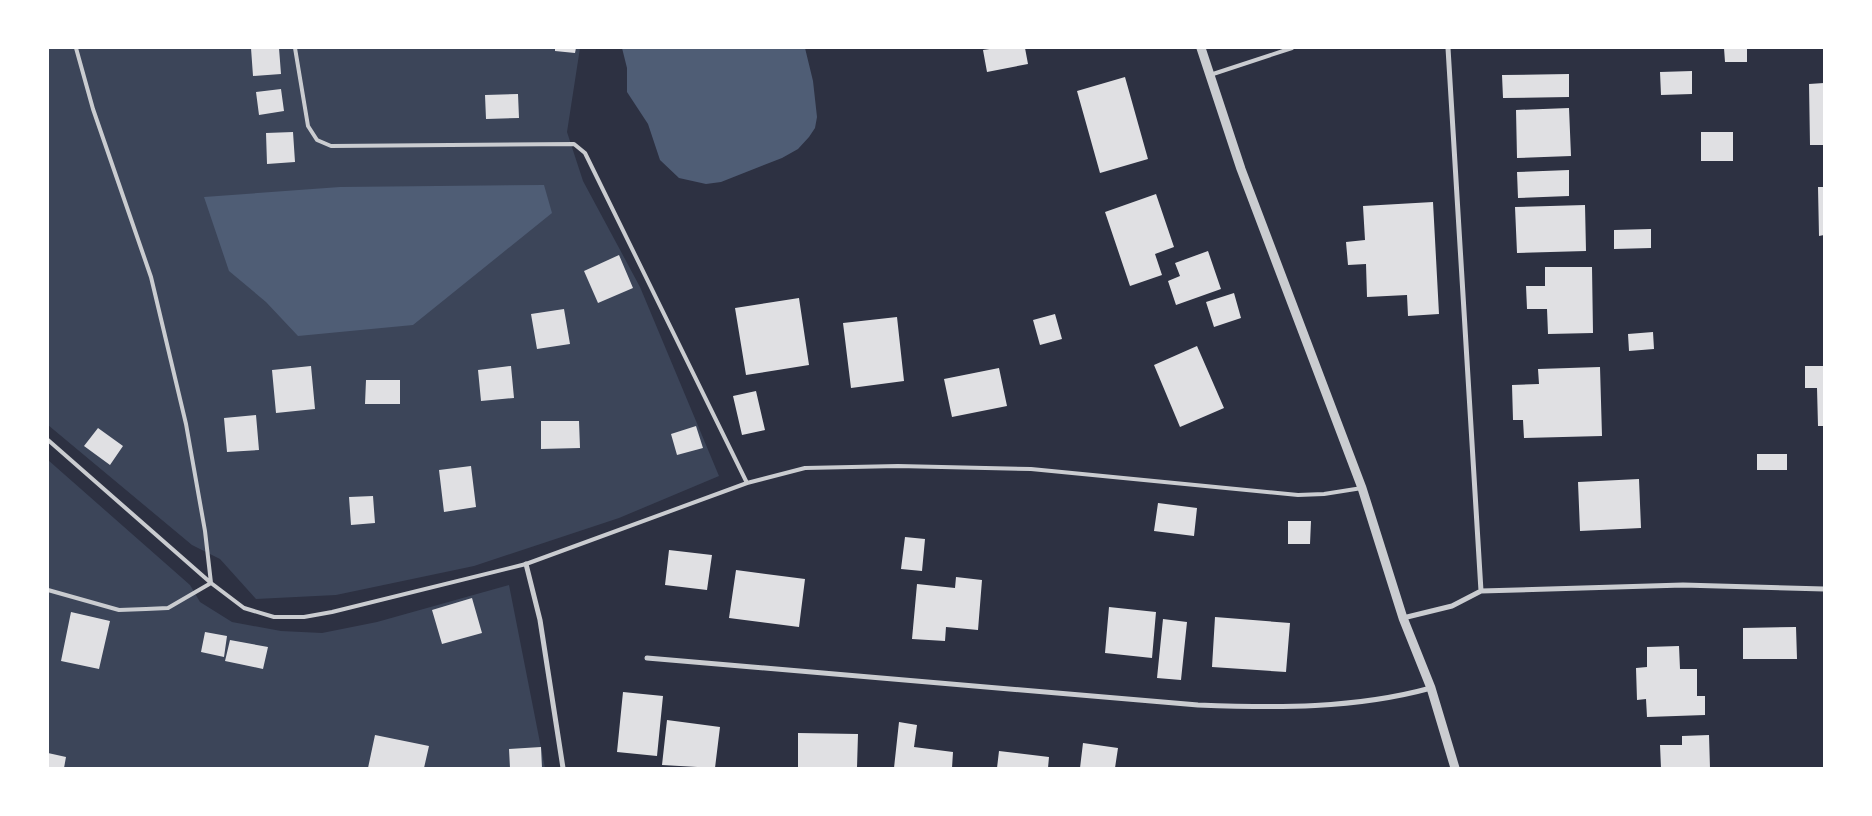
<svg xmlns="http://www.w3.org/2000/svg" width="1872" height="816" viewBox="0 0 1872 816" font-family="Ubuntu,sans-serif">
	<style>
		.green { fill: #3c4559 }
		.water { fill: #4f5d75 }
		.building { fill: #e0e0e3 }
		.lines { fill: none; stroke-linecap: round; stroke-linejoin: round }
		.service { stroke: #caccd0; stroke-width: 4 }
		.minor { stroke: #caccd0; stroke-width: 5 }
		.tertiary { stroke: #caccd0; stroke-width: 9 }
	</style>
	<rect width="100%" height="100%" fill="#2d3142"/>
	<path class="green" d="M48,48H580L567,132L583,181L640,287L719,476L619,518L474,566L336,595L256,599L220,559L192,545L48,425Z
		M48,460L190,585L200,602L232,622L281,631L322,633L377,622L509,585L545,768H48Z"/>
	<path class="water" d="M622,48H805L813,81L817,117L815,128L809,137L798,149L782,158L721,182L706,184L679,178L660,160L648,124L627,92V68Z
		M544,185L552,213L413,325L298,336L266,302L229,271L204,197L340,187Z"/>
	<path class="building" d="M251,48H279L281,74L253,76Z
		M555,48H576L575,53L555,51Z
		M996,48H1025L1028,64L987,72L983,50Z
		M1724,48H1747V62H1725Z
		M1692,71V94L1661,95L1660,72Z
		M1569,74V97L1503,98L1502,75Z
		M1125,77L1148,159L1100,173L1077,91Z
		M1824,83V145H1810L1809,84Z
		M281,89L284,111L259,115L256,92Z
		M518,94L519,118L486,119L485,95Z
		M1569,108L1571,156L1517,158L1516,110Z
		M293,132L295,162L267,164L266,133Z
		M1701,132H1733V161H1701Z
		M1569,170V196L1518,198L1517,172Z
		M1818,187H1824V235L1819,236Z
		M1156,194L1174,247L1155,254L1162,275L1130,286L1105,212Z
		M1433,202L1439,314L1408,316L1407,295L1367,297L1366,264L1348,265L1346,242L1365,240L1363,206Z
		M1585,205L1586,251L1517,253L1515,207Z
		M1651,229V248L1614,249V230Z
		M1208,251L1221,289L1176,305L1168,281L1180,276L1175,263Z
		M619,255L633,288L598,303L584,271Z
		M1545,267H1592L1593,333L1548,334L1547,309H1527L1526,286H1545Z
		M1234,293L1241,318L1214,327L1206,302Z
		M799,298L809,365L746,375L735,308Z
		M564,309L570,344L537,349L531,314Z
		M1055,314L1062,339L1040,345L1033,320Z
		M897,317L904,381L851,388L843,323Z
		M1653,332L1654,349L1629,351L1628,334Z
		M1197,346L1224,408L1180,427L1154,365Z
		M311,366L315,409L276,413L272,370Z
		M511,366L514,398L481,401L478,370Z
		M1805,366H1824V426H1818L1817,388H1805Z
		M1600,367L1602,436L1524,438L1523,420H1513L1512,385L1539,384L1538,369Z
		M999,368L1007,406L952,417L944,379Z
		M366,380H400V404H365Z
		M756,391L765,430L742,435L733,396Z
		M256,415L259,450L227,452L224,418Z
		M541,421H579L580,448L541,449Z
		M696,426L703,448L677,455L671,434Z
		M98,428L123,446L110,465L84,446Z
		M1757,454H1787V470H1757Z
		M471,466L476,507L444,512L439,470Z
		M1639,479L1641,528L1580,531L1578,482Z
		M373,496L375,523L351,525L349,497Z
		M1158,503L1197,508L1194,536L1154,531Z
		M1288,521H1311L1310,544H1288Z
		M905,537L925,539L922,571L901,569Z
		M669,550L712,555L707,590L665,585Z
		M736,570L805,579L799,627L729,618Z
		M956,577L982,580L978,630L946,627L945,641L912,639L917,584L955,588Z
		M472,598L482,633L442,644L432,610Z
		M1109,607L1156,612L1152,658L1105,653Z
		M71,612L110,621L99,669L61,661Z
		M1215,617L1290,623L1286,672L1212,667Z
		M1163,619L1187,622L1181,680L1157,678Z
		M1796,627L1797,659H1743V628Z
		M205,632L227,636L224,657L201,652Z
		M230,640L268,647L263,669L225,661Z
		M1679,646L1680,669H1697V696H1705V715L1647,717L1646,699L1637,700L1636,668L1647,667V647Z
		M623,692L663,696L657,756L617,752Z
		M667,720L720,727L715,768L662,765Z
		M899,722L917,725L914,747L953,752L952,768H894Z
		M798,733L858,734L857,768H798Z
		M375,735L429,746L424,768H368Z
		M1709,735L1710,768H1661L1660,745H1682V736Z
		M1083,743L1118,748L1115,768H1080Z
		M541,747L542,768H510L509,749Z
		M999,751L1049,757L1048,768H997Z
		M48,753L66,757L64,768H48Z"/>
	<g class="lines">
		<path class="service" d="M295,48L308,126L317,140L331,146L574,144L585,153L747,483
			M1210,75L1292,48
			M48,440L211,583L244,608L274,617H304L332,612L526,564L747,483L805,468L898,466L1031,469L1298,495L1324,494L1362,488
			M48,590L119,610L146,609L168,608L211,583L205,531L186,424L151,277L93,109L76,48"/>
		<path class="minor" d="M1448,48L1481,591
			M526,564L540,620L563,768
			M1403,618L1452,606L1481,591L1683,585L1824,589
			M647,658L1198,705C1277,708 1354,709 1431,688"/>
		<path class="tertiary" d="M1201,48L1241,169L1362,488L1403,618L1431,688L1455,768"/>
	</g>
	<rect width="1872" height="816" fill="none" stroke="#ffffff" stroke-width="98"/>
</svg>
